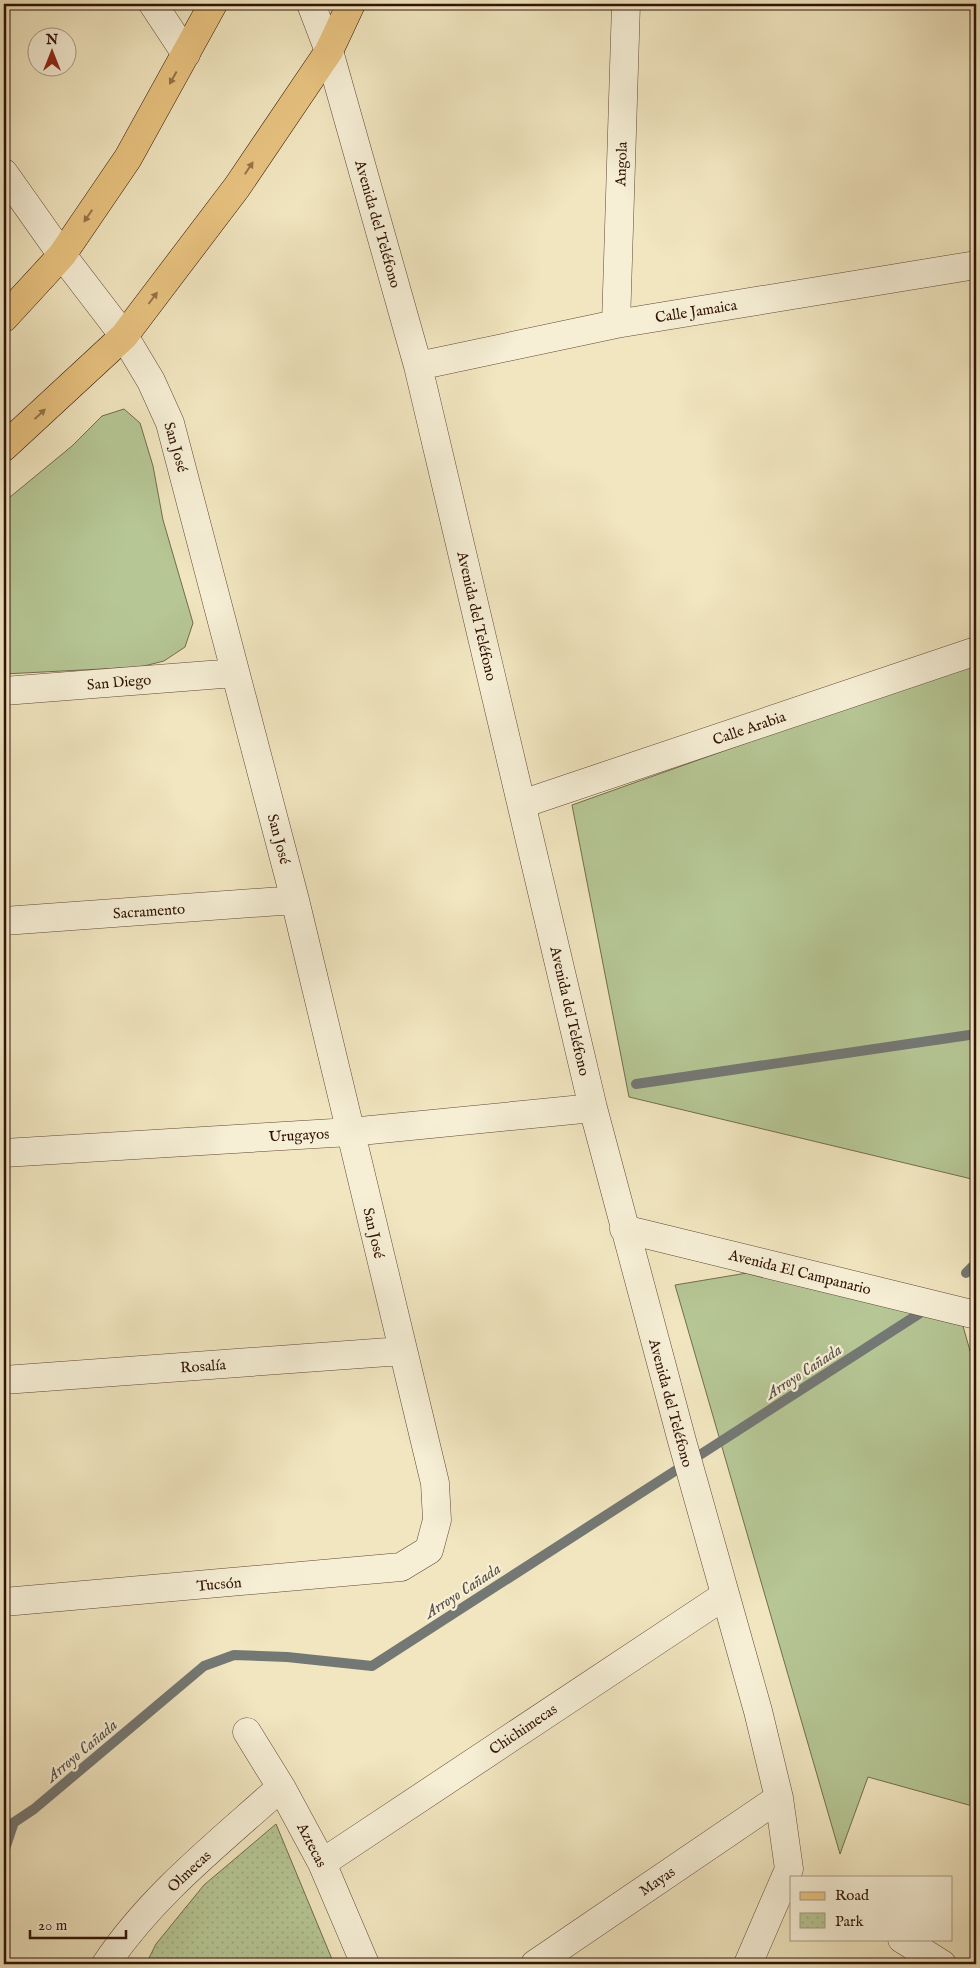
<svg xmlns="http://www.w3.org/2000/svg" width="980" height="1968" viewBox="0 0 980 1968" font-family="'IM FELL English',serif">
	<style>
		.grass { fill: #b6c695; stroke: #736c4e }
		.park { fill: url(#park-dots); stroke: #736c4e }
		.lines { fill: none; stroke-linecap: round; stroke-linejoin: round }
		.stream { stroke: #747874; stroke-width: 10 }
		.minor-casing { stroke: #604734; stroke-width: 29 }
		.major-casing { stroke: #301206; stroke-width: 29 }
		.minor { stroke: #f6efd6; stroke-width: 28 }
		.major { stroke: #e8c380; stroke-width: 28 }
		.oneway { fill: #957349 }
		.labels { text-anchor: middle; stroke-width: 4.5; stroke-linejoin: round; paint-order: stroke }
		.street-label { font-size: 15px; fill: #301206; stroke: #f6efd6 }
		.water-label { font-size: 16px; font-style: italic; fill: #584e46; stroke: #f6efd6 }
	</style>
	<defs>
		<pattern id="park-dots" width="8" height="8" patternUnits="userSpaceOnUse" patternTransform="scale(1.25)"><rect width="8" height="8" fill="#b6c695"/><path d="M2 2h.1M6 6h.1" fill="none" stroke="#9da97f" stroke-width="1.8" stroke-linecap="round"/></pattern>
	</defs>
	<rect width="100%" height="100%" fill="#f1e6c0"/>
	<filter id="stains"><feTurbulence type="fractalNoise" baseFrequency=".004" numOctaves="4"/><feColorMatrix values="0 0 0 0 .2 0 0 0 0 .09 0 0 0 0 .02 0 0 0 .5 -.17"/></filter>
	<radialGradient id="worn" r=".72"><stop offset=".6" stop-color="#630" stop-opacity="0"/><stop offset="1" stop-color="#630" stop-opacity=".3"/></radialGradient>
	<path class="grass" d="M124,409L140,423L153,466L163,520L193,623L185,647L164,661L140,667L4,674V502L72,446L102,416Z
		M976,661V1180L629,1097L572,805Z
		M759,1271L963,1326L976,1372V1807L868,1777L840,1854L675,1285Z"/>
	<path class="park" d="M276,1824L334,1964H146L156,1944L204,1885Z"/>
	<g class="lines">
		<path class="stream" d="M636,1084L976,1034
			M966,1273L976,1263
			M4,1829L34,1809L204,1666L234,1655L287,1657L372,1666L928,1308
			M4,1852L14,1822"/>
		<g class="minor-casing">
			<path id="minor" d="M153,4L186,54
				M311,4L329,51L418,366L593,1108L682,1441L758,1711L779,1798L789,1869L748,1964
				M4,173L62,255L124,336L151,381L170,423L295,900L435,1483L437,1520L429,1550L401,1567L4,1602
				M616,324L626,4
				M418,366L616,324L976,265
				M4,691L235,673
				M522,804L976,651
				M4,921L295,900
				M4,1153L350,1132L593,1108
				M624,1229L976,1315
				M4,1380L402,1351
				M247,1732L281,1787L322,1863L365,1964
				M322,1863L724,1596
				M902,1939L942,1964
				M106,1964C152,1895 220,1842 281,1787
				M535,1964L779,1798"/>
		</g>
		<g class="major-casing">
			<path id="major" d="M4,318L62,255L128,158L213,4
				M4,447L124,336L237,187L329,51L351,4"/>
		</g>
		<use href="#minor" class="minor"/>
		<use href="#major" class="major"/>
	</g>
	<defs><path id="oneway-solid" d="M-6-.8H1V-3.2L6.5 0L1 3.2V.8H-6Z" transform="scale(1.25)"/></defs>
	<g class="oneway">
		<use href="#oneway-solid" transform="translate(173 78) rotate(119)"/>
		<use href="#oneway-solid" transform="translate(249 168) rotate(-56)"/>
		<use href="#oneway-solid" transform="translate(88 216) rotate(124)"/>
		<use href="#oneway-solid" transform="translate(153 298) rotate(-53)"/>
		<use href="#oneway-solid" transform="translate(40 414) rotate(-43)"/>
	</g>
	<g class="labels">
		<g class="street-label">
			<text transform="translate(621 164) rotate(-88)" y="5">Angola</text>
			<text transform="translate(378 224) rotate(74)" y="5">Avenida del Teléfono</text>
			<text transform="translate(696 311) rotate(-9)" y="5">Calle Jamaica</text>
			<text transform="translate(176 447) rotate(74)" y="5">San José</text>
			<text transform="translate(477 616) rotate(77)" y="5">Avenida del Teléfono</text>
			<text transform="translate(119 682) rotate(-5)" y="5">San Diego</text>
			<text transform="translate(749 728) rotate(-19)" y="5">Calle Arabia</text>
			<text transform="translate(279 839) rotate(75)" y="5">San José</text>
			<text transform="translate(149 911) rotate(-4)" y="5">Sacramento</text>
			<text transform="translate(570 1011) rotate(77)" y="5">Avenida del Teléfono</text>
			<text transform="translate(299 1135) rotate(-3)" y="5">Urugayos</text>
			<text transform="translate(374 1233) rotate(77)" y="5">San José</text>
			<text transform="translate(800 1272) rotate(14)" y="5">Avenida El Campanario</text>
			<text transform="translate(203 1366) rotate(-4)" y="5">Rosalía</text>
			<text transform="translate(671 1403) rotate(75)" y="5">Avenida del Teléfono</text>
			<text transform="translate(219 1584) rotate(-5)" y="5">Tucsón</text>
			<text transform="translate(523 1729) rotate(-34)" y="5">Chichimecas</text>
			<text transform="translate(312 1845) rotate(63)" y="5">Aztecas</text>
			<text transform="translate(189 1871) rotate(-43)" y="5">Olmecas</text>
			<text transform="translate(657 1881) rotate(-34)" y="5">Mayas</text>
		</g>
		<g class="water-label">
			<text transform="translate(803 1371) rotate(-33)" y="6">Arroyo Cañada</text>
			<text transform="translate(462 1590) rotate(-33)" y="6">Arroyo Cañada</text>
			<text transform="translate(81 1750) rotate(-40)" y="6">Arroyo Cañada</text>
		</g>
	</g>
	<rect width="980" height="1968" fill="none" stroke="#f1e6c0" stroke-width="20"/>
	<rect x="5" y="5" width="970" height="1958" fill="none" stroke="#301206" stroke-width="2.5"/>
	<rect x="10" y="10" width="960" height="1948" fill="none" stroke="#301206"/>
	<rect x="790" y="1876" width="162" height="65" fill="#f6efd6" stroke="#a79783"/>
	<rect x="800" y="1892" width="25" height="8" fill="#e8c380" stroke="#a79783"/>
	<text x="835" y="1900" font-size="15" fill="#301206">Road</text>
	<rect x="800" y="1913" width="25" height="15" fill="url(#park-dots)" stroke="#a79783"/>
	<text x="835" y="1926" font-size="15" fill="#301206">Park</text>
	<g transform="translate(52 52)"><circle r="24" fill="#f6efd6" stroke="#a79783"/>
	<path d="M0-4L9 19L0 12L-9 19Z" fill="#8f2418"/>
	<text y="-8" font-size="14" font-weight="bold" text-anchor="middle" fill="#301206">N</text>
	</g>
	<path d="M30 1930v8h96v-8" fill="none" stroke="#301206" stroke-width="2.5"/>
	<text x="38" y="1930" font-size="15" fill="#301206" stroke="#f6efd6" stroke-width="4" paint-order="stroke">20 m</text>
	<rect width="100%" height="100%" filter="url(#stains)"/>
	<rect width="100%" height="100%" fill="url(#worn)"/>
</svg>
